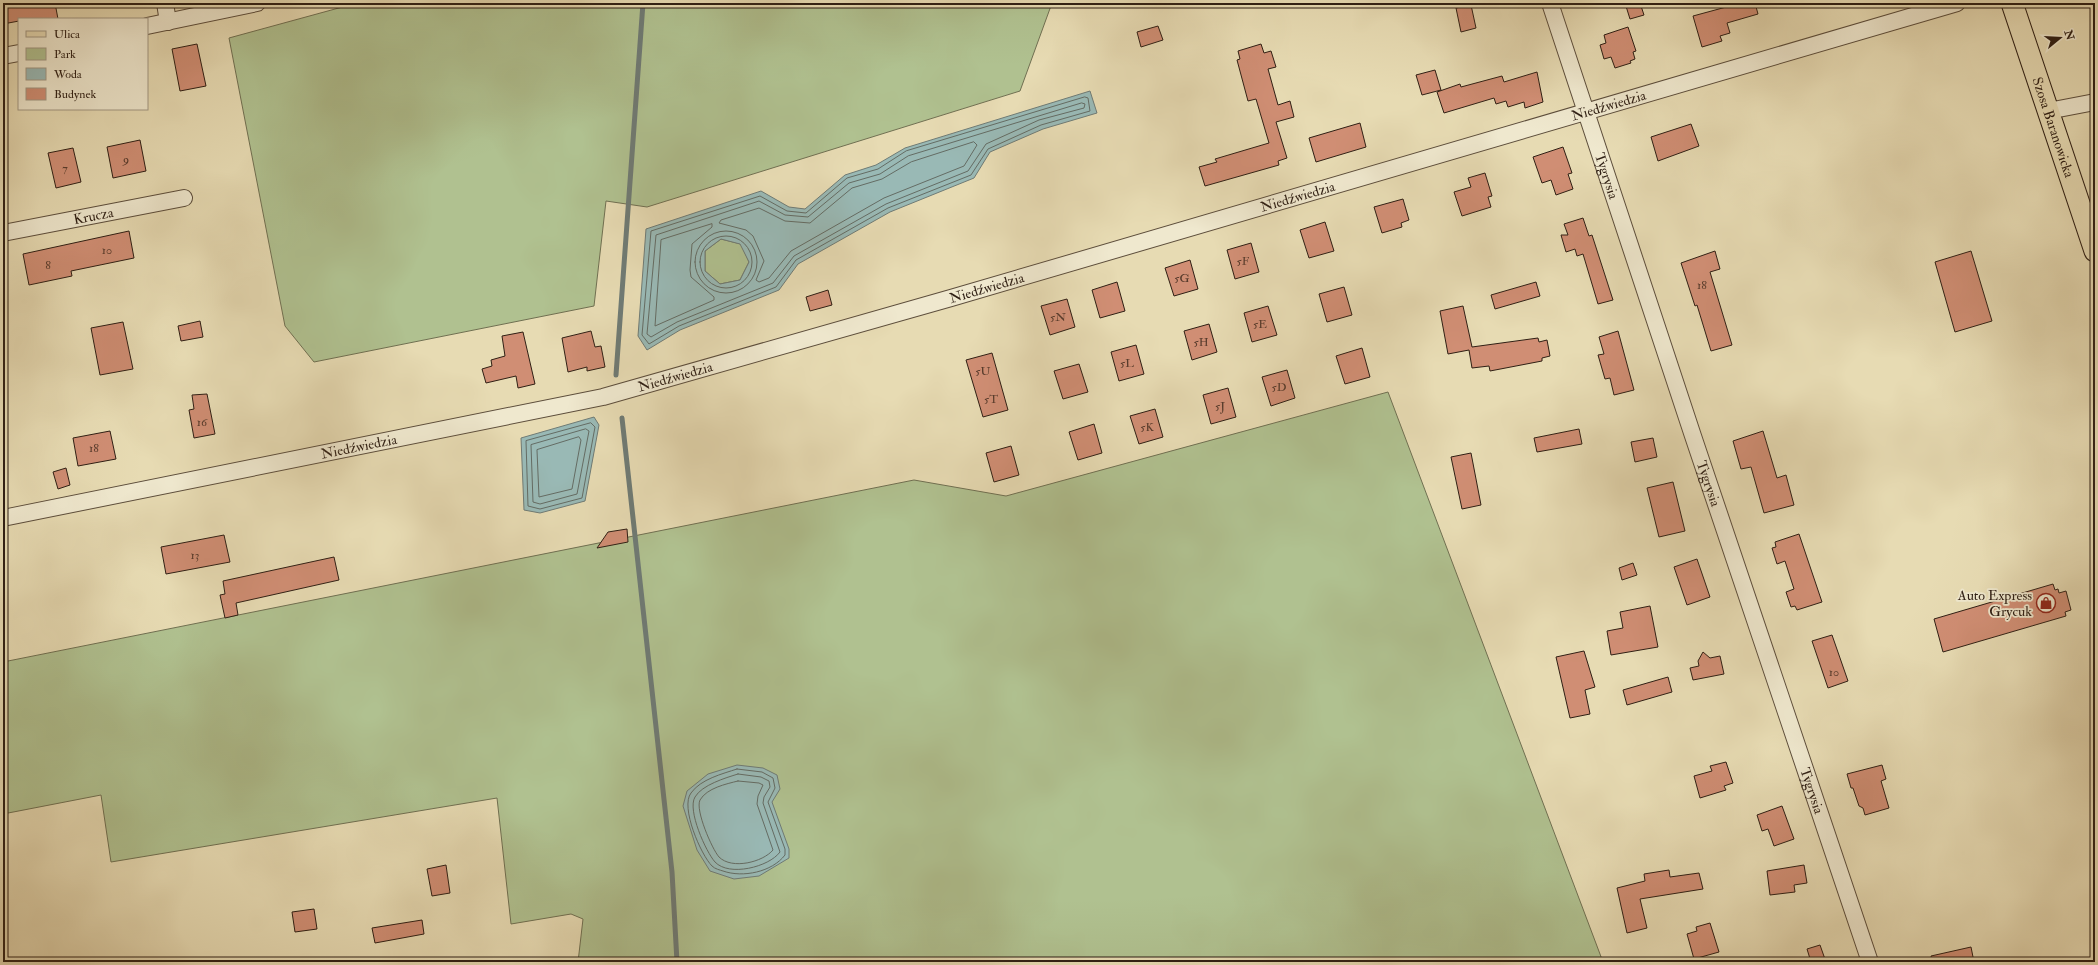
<svg xmlns="http://www.w3.org/2000/svg" width="2098" height="965" viewBox="0 0 2098 965" font-family="'IM FELL Double Pica',serif">
	<style>
		.green { fill: #b0c190; stroke: #707052 }
		.water { fill: #99b9b5; stroke: #6f7b75; fill-rule: evenodd }
		.lines { fill: none; stroke-linecap: round; stroke-linejoin: round }
		.shore { stroke: #646c64; stroke-width: 1 }
		.stream { stroke: #6f7b75; stroke-width: 5 }
		.building { fill: #d08e74; stroke: #2f1f14 }
		.minor-casing { stroke: #5d4e3c; stroke-width: 18 }
		.major-casing { stroke: #2f1f14; stroke-width: 23 }
		.minor { stroke: #efe8ce; stroke-width: 16 }
		.major { stroke: #e7dbb3; stroke-width: 21 }
		.labels { text-anchor: middle; stroke-width: 3.5; stroke-linejoin: round; paint-order: stroke }
		.number-label { font-size: 12px; fill: #573b2c }
		.street-label { font-size: 14px; fill: #2f1f14; stroke: #efe8ce }
		.poi-label { font-size: 14px; fill: #2f1f14; stroke: #efe8ce; text-anchor: end }
	</style>
	<rect width="100%" height="100%" fill="#e7dbb3"/>
	<filter id="stains"><feTurbulence type="fractalNoise" baseFrequency=".005" numOctaves="4"/><feColorMatrix values="0 0 0 0 .2 0 0 0 0 .09 0 0 0 0 .02 0 0 0 .5 -.17"/></filter>
	<radialGradient id="worn" r=".72"><stop offset=".6" stop-color="#630" stop-opacity="0"/><stop offset="1" stop-color="#630" stop-opacity=".3"/></radialGradient>
	<path class="green" d="M357,3H1052L1020,91L647,207L606,201L594,306L314,362L285,326L229,38Z
		M721,239L741,244L749,262L740,280L720,284L705,271V251Z
		M1388,392L1603,962H578L583,919L571,914L511,924L497,798L111,862L101,795L3,814V662L914,480L1006,496Z"/>
	<path class="water" d="M1090,91L1097,113L1043,129L990,152L974,178L890,212L798,264L779,290L680,330L647,350L638,336L646,229L761,191L789,207L805,209L845,175L876,165L905,148ZM721,239L740,244L749,262L740,280L720,284L705,271V251Z
		M594,417L599,425L585,501L540,513L524,510L521,438Z
		M737,765L763,768L777,775L780,789L772,802L789,849V858L759,876L734,879L710,871L697,850L683,806L687,791L708,774Z"/>
	<g class="lines">
		<path class="shore" d="M1085,97L1088,98L1090,111L1041,125L988,149L971,175L888,208L796,260L776,287L679,326L649,344L642,335L651,231L760,196L787,211L806,213L847,178L878,169L906,151Z
			M1082,103L1085,104L1084,108L1039,120L986,144L968,171L886,204L794,256L773,283L677,322L651,337L647,334L656,235L759,201L785,215L808,217L849,183L880,174L908,156Z
			M974,142L977,145L964,166L884,198L791,251L769,278L759,282L756,280L764,261L753,236L746,230L719,223L721,220L759,208L785,221L810,223L852,188L882,179L911,162Z
			M712,224V227L692,244L690,270L691,277L714,297V300L655,326L661,240Z
			M695 262a31 31 0 1 1 62 0a31 31 0 1 1-62 0Z
			M700 262a26 26 0 1 1 52 0a26 26 0 1 1-52 0Z
			M591,423L595,427L582,498L540,509L528,506L526,441Z
			M586,429L589,431L577,494L540,504L533,502L531,445Z
			M579,437L581,440L572,489L539,497L537,450Z
			M737,769L762,772L773,778L775,788L768,802L785,849V855C772,872 743,878 723,871C720,870 715,869 712,866C701,855 680,807 691,793C701,779 722,774 737,769Z
			M738,774L761,777L769,781L770,787L764,797L763,803L780,852C769,867 729,877 715,862C706,852 687,810 695,797C702,785 725,778 738,774Z
			M738,781L759,783L763,785L758,796L757,804L773,850C763,862 732,870 719,857C712,849 695,810 700,800C707,788 726,784 738,781Z"/>
		<path class="stream" d="M616,375L643,3
			M622,418L672,872L677,962"/>
	</g>
	<path class="building" d="M3,3H55L58,19H19V21L3,24Z
		M1625,3H1640L1644,15L1630,19Z
		M1741,3H1755L1758,14L1727,23L1730,33L1720,36L1722,41L1702,47L1693,16Z
		M1471,5L1476,28L1461,32L1456,8Z
		M1158,26L1163,40L1141,47L1137,32Z
		M1628,27L1636,51L1633,52L1635,59L1630,61L1631,63L1615,68L1611,57L1604,59L1600,45L1606,43L1604,35Z
		M197,44L206,86L180,91L172,49Z
		M1261,44L1264,53L1271,51L1276,67L1268,69L1278,105L1290,101L1294,117L1276,122L1287,158L1278,161L1279,165L1205,186L1199,167L1217,162L1215,159L1269,143L1256,99L1248,101L1237,60L1240,59L1238,51Z
		M1435,70L1441,90L1422,95L1416,75Z
		M1537,72L1543,102L1525,108L1524,102L1508,107L1506,101L1496,104L1494,98L1444,113L1437,92L1460,84L1461,87L1502,76L1504,82Z
		M1360,123L1366,147L1316,162L1309,138Z
		M1691,124L1699,146L1658,161L1651,137Z
		M140,140L146,171L113,178L107,147Z
		M1563,147L1572,173L1568,174L1573,189L1556,195L1551,180L1542,183L1533,157Z
		M73,148L81,182L56,188L48,153Z
		M1485,173L1492,196L1488,197L1491,207L1462,216L1454,192L1471,187L1468,178Z
		M1403,199L1409,220L1401,223L1402,227L1382,233L1374,207Z
		M1583,218L1589,236L1592,235L1613,300L1598,304L1583,254L1577,256L1575,249L1566,252L1561,235H1568L1564,224Z
		M1325,222L1334,251L1309,258L1300,230Z
		M129,231L134,258L71,271L72,276L29,285L23,254Z
		M1251,243L1259,272L1235,279L1227,250Z
		M1715,251L1720,269L1710,272L1732,345L1711,351L1697,305L1695,306L1681,263Z
		M1971,251L1992,321L1955,332L1935,262Z
		M1190,260L1198,289L1174,296L1165,268Z
		M1117,282L1125,311L1100,318L1092,290Z
		M1536,282L1540,296L1495,309L1491,295Z
		M1344,287L1352,315L1327,322L1319,294Z
		M828,290L832,305L810,311L806,297Z
		M1067,299L1075,327L1050,335L1041,306Z
		M1268,306L1277,335L1252,342L1244,313Z
		M1463,306L1472,347L1538,338L1539,342L1547,340L1550,356L1542,358V361L1490,371L1489,366L1472,368L1469,350L1448,354L1440,311Z
		M200,321L203,337L181,341L178,326Z
		M123,322L133,369L100,375L91,328Z
		M1209,324L1217,352L1192,360L1184,331Z
		M591,331L595,347L601,346L605,367L587,371V367L568,372L562,338Z
		M1618,331L1634,390L1614,395L1610,378L1605,379L1598,355L1604,354L1599,337Z
		M523,332L535,384L518,388L516,376L486,383L482,369L492,366L491,360L505,356L502,336Z
		M1136,345L1144,374L1119,381L1111,352Z
		M1362,348L1370,377L1345,384L1336,356Z
		M992,353L1008,410L983,417L966,360Z
		M1079,364L1088,392L1063,399L1054,371Z
		M1287,370L1295,398L1271,406L1262,377Z
		M1228,388L1236,417L1211,424L1203,395Z
		M207,394L215,434L194,438L189,410L194,409L192,395Z
		M1155,409L1163,437L1139,444L1130,416Z
		M1094,424L1102,453L1078,460L1069,432Z
		M1579,429L1582,444L1537,452L1534,438Z
		M110,431L116,459L78,466L73,438Z
		M1763,431L1777,478L1786,475L1794,505L1764,513L1751,467L1741,469L1733,441Z
		M1653,438L1657,457L1635,462L1631,442Z
		M1011,446L1019,475L994,482L986,453Z
		M1471,453L1481,505L1462,509L1451,457Z
		M66,468L70,485L58,489L53,472Z
		M1673,482L1685,531L1659,537L1647,488Z
		M627,529L628,542L597,548L608,532Z
		M1799,534L1822,602L1797,610L1795,606L1791,607L1786,592L1794,589L1785,561L1777,564L1772,548L1776,547L1775,542Z
		M224,535L230,562L166,574L161,547Z
		M334,557L339,580L236,603L238,615L225,618L220,595L225,594L223,581Z
		M1697,559L1710,597L1687,605L1674,567Z
		M1633,563L1637,575L1622,580L1619,568Z
		M2053,584L2055,590L2058,589L2059,593L2066,591L2071,610L2065,612L2066,616L1943,652L1934,619Z
		M1650,606L1658,647L1611,655L1607,631L1623,628L1620,612Z
		M1832,635L1848,681L1828,688L1812,641Z
		M1584,651L1595,687L1585,690L1590,714L1570,718L1556,657Z
		M1703,652L1710,658L1720,656L1724,674L1693,680L1690,668L1699,666L1698,661Z
		M1668,677L1672,692L1627,705L1623,690Z
		M1726,762L1733,783L1724,786L1726,790L1700,798L1694,776L1712,771L1710,766Z
		M1882,765L1886,779L1881,781L1889,808L1865,815L1863,808L1859,806L1853,788H1851L1847,774Z
		M1782,806L1794,839L1774,846L1768,829L1762,831L1757,815Z
		M446,865L450,893L432,896L427,869Z
		M1804,865L1807,883L1794,885L1795,892L1770,895L1767,871Z
		M1669,870L1670,877L1699,873L1703,889L1640,899L1647,928L1627,933L1617,888L1645,881L1644,874Z
		M314,909L317,929L295,932L292,912Z
		M422,920L424,934L375,943L372,928Z
		M1710,923L1719,952L1694,959L1687,934L1697,931L1696,927Z
		M1820,945L1826,962H1811L1807,949Z
		M1971,947L1974,962H1932L1931,956Z"/>
	<g class="lines">
		<g class="minor-casing">
			<g id="minor">
				<path d="M165,3L168,22"/>
				<path id="s1" d="M1550,3L1693,436L1870,962"/>
				<path d="M147,26L257,3"/>
				<path d="M3,56L19,53"/>
				<path d="M2048,111L2095,102"/>
				<path id="s2" d="M3,233L184,198"/>
				<path id="s3" d="M3,518L603,397L951,298L1957,3"/>
			</g>
		</g>
		<g class="major-casing">
			<g id="major">
				<path id="s4" d="M2012,3L2095,251"/>
			</g>
		</g>
		<use href="#minor" class="minor"/>
		<use href="#major" class="major"/>
	</g>
	<defs>
		<g id="shop-ring" transform="scale(1)"><circle r="9.5" fill="#efe8ce" stroke="#8f2418" stroke-width="1.5"/><path d="M-5-2.5h2.3a2.7 3.5 0 0 1 5.4 0H5L5.5 6h-11ZM-1.5-2.5h3a1.5 2.3 0 0 0-3 0Z" fill="#8f2418"/></g>
	</defs>
	<g fill-rule="evenodd">
		<use href="#shop-ring" x="2046" y="603"/>
	</g>
	<g class="labels">
		<g class="number-label">
			<text x="126" y="163">9</text>
			<text x="65" y="172">7</text>
			<text x="107" y="254">10</text>
			<text x="1243" y="265">5F</text>
			<text x="48" y="269">8</text>
			<text x="1182" y="282">5G</text>
			<text x="1702" y="289">18</text>
			<text x="1058" y="321">5N</text>
			<text x="1260" y="328">5E</text>
			<text x="1201" y="346">5H</text>
			<text x="1127" y="367">5L</text>
			<text x="983" y="375">5U</text>
			<text x="1279" y="391">5D</text>
			<text x="991" y="403">5T</text>
			<text x="1220" y="410">5J</text>
			<text x="202" y="426">16</text>
			<text x="1147" y="431">5K</text>
			<text x="94" y="452">18</text>
			<text x="195" y="559">13</text>
			<text x="1834" y="676">10</text>
		</g>
		<g class="street-label">
			<text dy="5" stroke="none"><textPath href="#s3" startOffset="1659">Niedźwiedzia</textPath></text>
			<text dy="5" stroke="none"><textPath href="#s4" startOffset="131">Szosa Baranowicka</textPath></text>
			<text dy="5" stroke="none"><textPath href="#s1" startOffset="182">Tygrysia</textPath></text>
			<text dy="5" stroke="none"><textPath href="#s3" startOffset="1335">Niedźwiedzia</textPath></text>
			<text dy="5" stroke="none"><textPath href="#s2" startOffset="92">Krucza</textPath></text>
			<text dy="5" stroke="none"><textPath href="#s3" startOffset="1011">Niedźwiedzia</textPath></text>
			<text dy="5" stroke="none"><textPath href="#s3" startOffset="687">Niedźwiedzia</textPath></text>
			<text dy="5" stroke="none"><textPath href="#s3" startOffset="363">Niedźwiedzia</textPath></text>
			<text dy="5" stroke="none"><textPath href="#s1" startOffset="506">Tygrysia</textPath></text>
			<text dy="5" stroke="none"><textPath href="#s1" startOffset="830">Tygrysia</textPath></text>
		</g>
		<g class="poi-label">
			<text x="2032" y="600">Auto Express<tspan x="2032" dy="16">Grycuk</tspan></text>
		</g>
	</g>
	<rect width="2098" height="965" fill="none" stroke="#e7dbb3" stroke-width="16"/>
	<rect x="4" y="4" width="2090" height="957" fill="none" stroke="#2f1f14" stroke-width="2"/>
	<rect x="8" y="8" width="2082" height="949" fill="none" stroke="#2f1f14"/>
	<rect x="18" y="18" width="130" height="92" fill="#efe8ce" stroke="#a29884"/>
	<rect x="26" y="31" width="20" height="6" fill="#e7dbb3" stroke="#a29884"/>
	<text x="54" y="38" font-size="12" fill="#2f1f14">Ulica</text>
	<rect x="26" y="48" width="20" height="12" fill="#b0c190" stroke="#a29884"/>
	<text x="54" y="58" font-size="12" fill="#2f1f14">Park</text>
	<rect x="26" y="68" width="20" height="12" fill="#99b9b5" stroke="#a29884"/>
	<text x="54" y="78" font-size="12" fill="#2f1f14">Woda</text>
	<rect x="26" y="88" width="20" height="12" fill="#d08e74" stroke="#a29884"/>
	<text x="54" y="98" font-size="12" fill="#2f1f14">Budynek</text>
	<g transform="translate(2060 38) rotate(72)" stroke="#efe8ce" stroke-width="3" paint-order="stroke">
	<path d="M0-3L7 15L0 10L-7 15Z" fill="#2f1f14"/>
	<text y="-6" font-size="11" font-weight="bold" text-anchor="middle" fill="#2f1f14">N</text>
	</g>
	<rect width="100%" height="100%" filter="url(#stains)"/>
	<rect width="100%" height="100%" fill="url(#worn)"/>
</svg>
